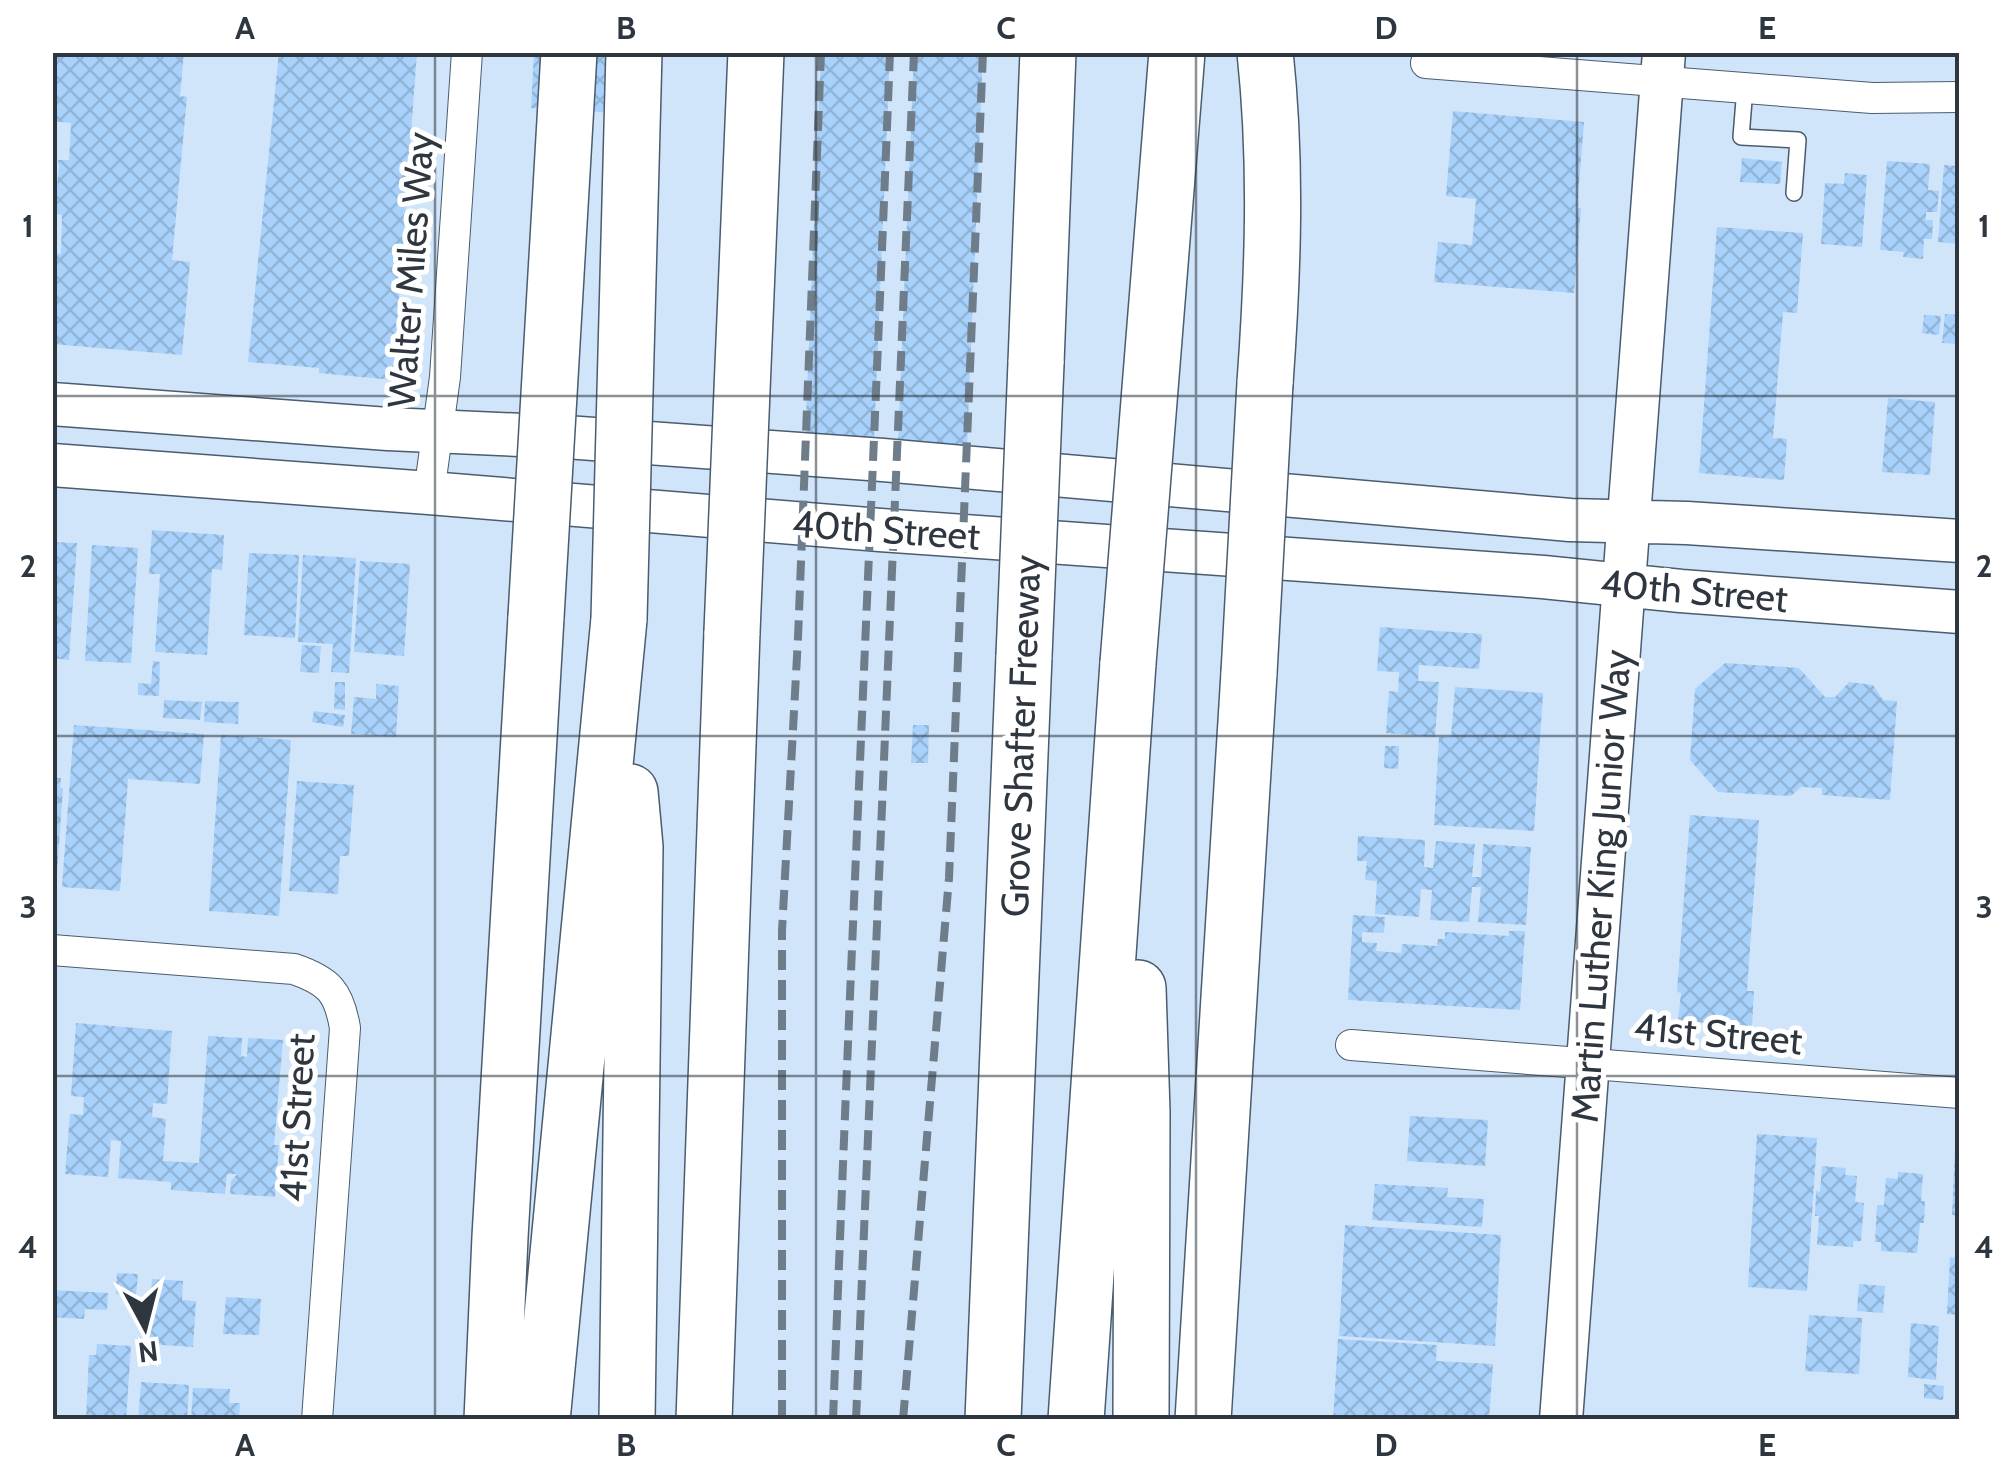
<svg xmlns="http://www.w3.org/2000/svg" width="2012" height="1472" viewBox="0 0 2012 1472" font-family="Cabin,sans-serif">
	<style>
		.building { fill: url(#building-cross-hatch) }
		.lines { fill: none; stroke-linecap: round; stroke-linejoin: round }
		.lane-casing { stroke: #4a5c6e; stroke-width: 18 }
		.street-casing { stroke: #4a5c6e; stroke-width: 32 }
		.secondary-casing { stroke: #4a5c6e; stroke-width: 45 }
		.highway-casing { stroke: #4a5c6e; stroke-width: 58 }
		.lane { stroke: #fff; stroke-width: 15 }
		.street { stroke: #fff; stroke-width: 30 }
		.secondary { stroke: #fff; stroke-width: 42 }
		.highway { stroke: #fff; stroke-width: 55 }
		.rail { stroke: #6f7c8a; stroke-width: 8; stroke-dasharray: 20 10; stroke-linecap: butt }
		.highway-bridge-casing { stroke: #4a5c6e; stroke-width: 58; stroke-linecap: butt }
		.highway-bridge { stroke: #fff; stroke-width: 55 }
		.grid { fill: none; stroke: #2e363f; stroke-width: 2.5; stroke-opacity: 0.55 }
		.labels { text-anchor: middle; stroke-width: 10; stroke-linejoin: round; paint-order: stroke }
		.street-label { font-size: 38px; fill: #2e363f; stroke: #fff }
		.neatline { fill: none; stroke: #2e363f; stroke-width: 4 }
		.grid-label { font-size: 32px; text-anchor: middle; font-weight: bold; fill: #2e363f }
	</style>
	<defs>
		<pattern id="building-cross-hatch" width="8" height="8" patternUnits="userSpaceOnUse" patternTransform="scale(2.5)"><rect width="8" height="8" fill="#a8d2fb"/><path d="M0 0l8 8M0 8l8-8" fill="none" stroke="#91b5d8"/></pattern>
	</defs>
	<rect width="100%" height="100%" fill="#d0e5fa"/>
	<path class="building" d="M52,52H184L180,96L187,97L172,260L190,262L182,355L52,344V253L61,254L62,215L54,214L59,167L58,160H69L71,123L52,121Z
		M279,52H417L393,380L319,373V368L248,362Z
		M534,52L617,57L614,113L531,108Z
		M821,52H890L874,440L898,441L914,52H983L966,471L804,465Z
		M1453,111L1584,122L1577,208H1581L1574,293L1434,282L1438,242L1472,245L1476,199L1446,196Z
		M1742,158L1782,162L1780,184L1740,182Z
		M1887,161L1930,164L1928,190L1939,191L1937,212H1926V220H1933L1932,239H1924L1923,259L1903,257L1904,252L1880,250Z
		M1944,165L1960,166V244L1938,242Z
		M1845,173L1867,175L1862,247L1821,244L1825,183L1844,184Z
		M1717,227L1803,233L1797,313L1783,312L1773,438L1787,439L1784,480L1699,473Z
		M1945,314L1960,315V344L1942,343Z
		M1924,315L1941,316L1939,335L1922,333Z
		M1888,398L1935,402L1930,475L1882,472Z
		M152,530L224,535L222,570L212,569L207,655L155,652L160,574H149Z
		M52,542L77,543L69,660L52,658Z
		M92,545L138,548L131,663L85,661Z
		M249,553L299,555L295,638L244,635Z
		M303,555L356,558L349,673L331,672L333,644L298,642Z
		M360,561L410,564L404,656L354,652Z
		M1380,627L1482,634L1479,669L1419,665L1418,681L1439,682L1435,737L1386,733L1389,691L1398,692L1399,672L1377,671Z
		M302,645L321,646L319,673L300,672Z
		M153,661L160,662L159,696L138,695V683L151,684Z
		M1725,663L1799,668L1825,697H1835L1849,682L1873,685L1883,700L1897,701L1890,800L1822,795V788L1801,787L1791,796L1718,792L1690,760L1695,689Z
		M335,682H345V710L334,709Z
		M376,684L399,686L396,737L351,734L354,697L376,699Z
		M1455,687L1543,693L1534,831L1434,825L1439,737H1451Z
		M164,700L202,702L200,720L163,718Z
		M205,701L239,702L238,724L204,722Z
		M314,711L345,715L343,727L312,722Z
		M74,725L204,734L200,784L128,779L120,891L62,887Z
		M913,725H929L928,763H911Z
		M221,735L291,740L279,916L209,911Z
		M1385,746H1399L1398,769L1384,768Z
		M52,778H61L60,788H63L57,875H52Z
		M297,781L354,785L349,856H340L338,894L289,891Z
		M1690,815L1759,820L1747,991H1754L1752,1026L1678,1021L1681,993L1677,992Z
		M1358,836L1425,840L1424,867L1433,868L1436,841L1475,844L1472,877H1481L1483,844L1531,847L1526,925L1478,922L1481,887H1472L1469,922L1430,920L1432,890L1421,889L1419,917L1375,914L1377,881L1365,880L1367,861H1357Z
		M1353,915L1385,917L1384,933L1362,932V942L1377,943L1376,951L1401,953L1402,944L1437,946L1438,939H1445V932L1509,936V931H1525L1520,1010L1348,1000Z
		M76,1023L172,1031L167,1104L153,1103L152,1117L166,1119L163,1161L199,1163L208,1036L242,1038L241,1056L247,1057L248,1038L283,1040L274,1145H279L275,1197L230,1194L231,1181L237,1174H227L225,1194L171,1190V1182L118,1178L121,1141L111,1140L108,1177L65,1174L70,1114L83,1115L84,1097L71,1096Z
		M1410,1116L1488,1120L1485,1166L1407,1161Z
		M1757,1134L1817,1138L1807,1291L1748,1287Z
		M1955,1149H1960V1216L1952,1215Z
		M1822,1166L1846,1168L1845,1175L1857,1176L1855,1202L1864,1203L1861,1241H1853V1247L1817,1245L1819,1216H1815L1816,1191L1820,1192Z
		M1898,1172L1923,1174L1921,1201H1925L1924,1223H1920L1917,1253L1881,1251V1242H1875L1877,1205H1884L1886,1178L1898,1179Z
		M1375,1184L1448,1188L1447,1197L1484,1199L1482,1227L1372,1220Z
		M1345,1225L1501,1235L1495,1346L1339,1336Z
		M1950,1257L1960,1258V1315L1947,1314Z
		M117,1273L138,1274L136,1295L116,1294Z
		M152,1279L183,1281L182,1300L196,1301L193,1347L148,1344Z
		M1859,1284L1885,1286L1883,1313L1857,1311Z
		M52,1290L108,1293L107,1310L85,1309L84,1319L52,1317Z
		M226,1297L261,1299L259,1335L223,1334Z
		M1809,1315L1862,1318L1859,1374L1805,1371Z
		M1911,1323L1939,1326L1936,1380L1908,1377Z
		M1338,1339L1437,1345L1436,1361L1493,1364L1489,1420H1333Z
		M97,1344L131,1346L126,1420H86L89,1355H96Z
		M141,1382L189,1385L187,1420H138Z
		M1924,1384L1944,1386L1943,1400L1924,1398Z
		M193,1388L230,1389L229,1403H240L239,1420H191Z"/>
	<g class="lines">
		<g class="lane-casing">
			<path id="lane" d="M1745,88L1741,137L1798,140L1794,193"/>
		</g>
		<g class="street-casing">
			<path id="street" d="M1426,63L1872,98L1960,97
				M429,493L445,377L467,52
				M52,950L294,969C329,981 339,992 345,1028L317,1420
				M1351,1045L1960,1093"/>
		</g>
		<g class="secondary-casing">
			<path id="secondary" d="M52,404L388,429L566,437L883,460L1570,520L1687,523L1960,541
				M52,465L429,493L880,530L1543,577L1681,591L1960,612
				M1561,1420L1664,52"/>
		</g>
		<g class="highway-casing">
			<path id="highway" d="M1265,52C1277,163 1273,273 1265,383
				M1036,363L1048,52
				M1138,988L1142,1112L1141,1420
				M492,1420L500,1237L536,617
				M542,1420L619,619
				M627,1420L635,847L630,792
				M704,1420L732,632
				M993,1420L1024,656
				M1076,1420L1128,663
				M1203,1420L1249,673"/>
		</g>
		<use href="#lane" class="lane"/>
		<use href="#street" class="street"/>
		<use href="#secondary" class="secondary"/>
		<use href="#highway" class="highway"/>
		<path class="rail" d="M782,1420V931L798,638L821,52
			M833,1420C850,964 872,508 890,52
			M856,1420L914,52
			M903,1420L949,878L983,52"/>
		<g class="highway-bridge-casing">
			<path id="highway-bridge" d="M536,617L569,52
				M619,619L634,52
				M732,632L756,52
				M1024,656L1036,363
				M1128,663L1177,52
				M1249,673L1265,383"/>
		</g>
		<use href="#highway-bridge" class="highway-bridge"/>
	</g>
	<path class="grid" d="M435,52V1420M816,52V1420M1196,52V1420M1577,52V1420M52,396H1960M52,736H1960M52,1076H1960"/>
	<g class="labels">
		<g class="street-label">
			<text transform="translate(411 270) rotate(-86)" y="13">Walter Miles Way</text>
			<text transform="translate(886 530) rotate(4)" y="13">40th Street</text>
			<text transform="translate(1694 591) rotate(5)" y="13">40th Street</text>
			<text transform="translate(1021 736) rotate(-88)" y="13">Grove Shafter Freeway</text>
			<text transform="translate(1601 886) rotate(-86)" y="13">Martin Luther King Junior Way</text>
			<text transform="translate(1718 1034) rotate(5)" y="13">41st Street</text>
			<text transform="translate(297 1118) rotate(-87)" y="13">41st Street</text>
		</g>
	</g>
	<rect width="2012" height="1472" fill="none" stroke="#ffffff" stroke-width="110"/>
	<g transform="translate(145 1327) rotate(173)" stroke="#ffffff" stroke-width="8" paint-order="stroke">
	<path d="M0-8L18 38L0 25L-18 38Z" fill="#2e363f"/>
	<text y="-15" font-size="28" font-weight="bold" text-anchor="middle" fill="#2e363f">N</text>
	</g>
	<rect x="55" y="55" width="1902" height="1362" class="neatline"/>
	<g class="grid-label">
		<text x="245" y="39">A</text>
		<text x="626" y="39">B</text>
		<text x="1006" y="39">C</text>
		<text x="1386" y="39">D</text>
		<text x="1767" y="39">E</text>
		<text x="28" y="237">1</text>
		<text x="1984" y="237">1</text>
		<text x="28" y="577">2</text>
		<text x="1984" y="577">2</text>
		<text x="28" y="918">3</text>
		<text x="1984" y="918">3</text>
		<text x="28" y="1258">4</text>
		<text x="1984" y="1258">4</text>
		<text x="245" y="1456">A</text>
		<text x="626" y="1456">B</text>
		<text x="1006" y="1456">C</text>
		<text x="1386" y="1456">D</text>
		<text x="1767" y="1456">E</text>
	</g>
</svg>
